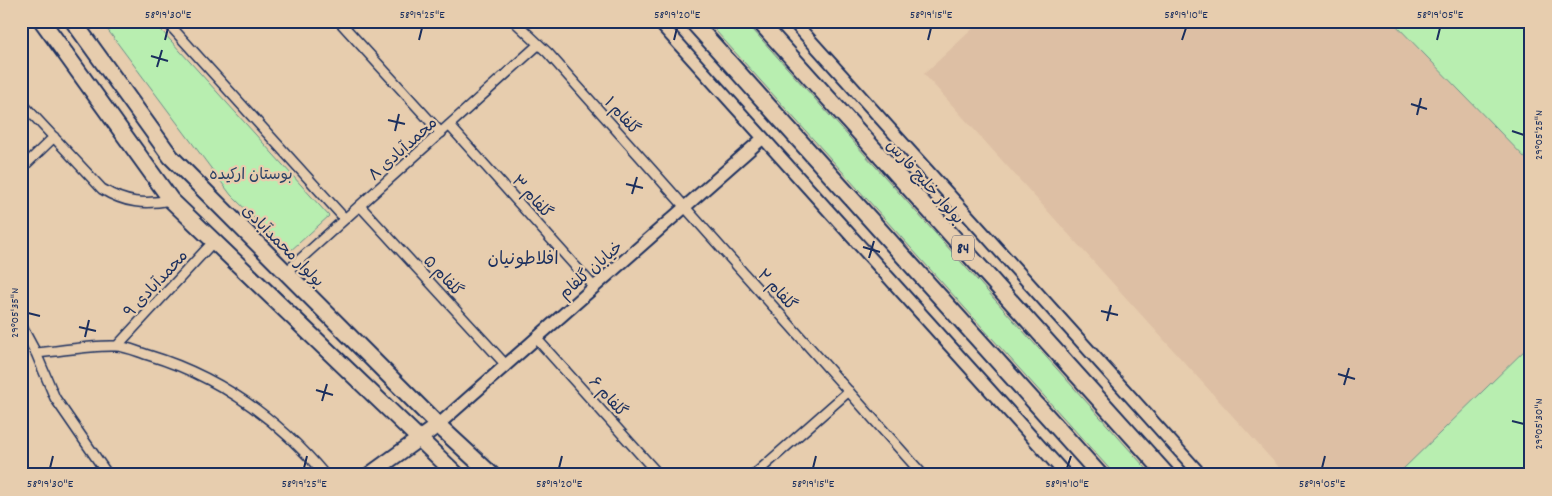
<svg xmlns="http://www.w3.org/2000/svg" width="1552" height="496" viewBox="0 0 1552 496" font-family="Dekko,'Playpen Sans Arabic',sans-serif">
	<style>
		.built { fill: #ddbfa4 }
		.green { fill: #b8eeb0; stroke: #6a8e87 }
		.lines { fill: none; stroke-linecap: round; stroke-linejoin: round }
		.minor-casing { stroke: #1b2f5e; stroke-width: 12 }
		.tertiary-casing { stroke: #1b2f5e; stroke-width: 15 }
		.secondary-casing { stroke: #1b2f5e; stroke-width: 18 }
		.primary-casing { stroke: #1b2f5e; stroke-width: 19 }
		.trunk-casing { stroke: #1b2f5e; stroke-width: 19 }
		.minor { stroke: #e7cdae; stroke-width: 9 }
		.tertiary { stroke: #e7cdae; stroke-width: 11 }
		.secondary { stroke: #e7cdae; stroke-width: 14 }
		.primary { stroke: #e7cdae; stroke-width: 15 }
		.trunk { stroke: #e7cdae; stroke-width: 15 }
		.ticks { fill: none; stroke: #1b2f5e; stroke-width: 2 }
		.labels { text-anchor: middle; stroke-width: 4.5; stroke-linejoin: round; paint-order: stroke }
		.shield { fill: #e7cdae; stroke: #585e76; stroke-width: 1 }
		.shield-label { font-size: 15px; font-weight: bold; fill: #1b2f5e }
		.street-label { font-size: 16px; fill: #1b2f5e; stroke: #e7cdae }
		.park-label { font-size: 16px; fill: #2b4266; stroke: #e7cdae }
		.neighbourhood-label { font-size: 18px; fill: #1b2f5e; stroke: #e7cdae }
		.neatline { fill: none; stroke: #1b2f5e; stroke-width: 2 }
		.ticks-label { font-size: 12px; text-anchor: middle; fill: #1b2f5e }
	</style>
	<rect width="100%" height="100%" fill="#e7cdae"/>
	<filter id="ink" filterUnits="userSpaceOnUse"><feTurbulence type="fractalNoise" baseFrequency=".02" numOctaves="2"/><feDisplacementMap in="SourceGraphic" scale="10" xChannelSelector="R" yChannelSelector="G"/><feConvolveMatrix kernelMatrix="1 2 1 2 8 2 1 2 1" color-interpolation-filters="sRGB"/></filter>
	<g filter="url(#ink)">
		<path class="built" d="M981,21H1392L1531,164V344L1397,475H1286L924,74Z"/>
		<path class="green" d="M101,21H153L329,216L289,252L231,195Z
			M707,21H745L1152,475H1115Z
			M1392,21H1531V164Z
			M1531,344V475H1397Z"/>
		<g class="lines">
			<g class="minor-casing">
				<path id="minor" d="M166,21L345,219
					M339,21L441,133
					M514,21L548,53L923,475
					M21,102L102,189C125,203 144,205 171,200
					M449,125L594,287
					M21,169L54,137
					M360,206L506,365
					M286,272L538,45
					M21,325L36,353L55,398L108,475
					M536,338L659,475
					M117,346L214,241
					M36,353C62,351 90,345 115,346C126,346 138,352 148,355C218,376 278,419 325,475
					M754,475L849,391"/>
			</g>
			<g class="tertiary-casing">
				<path id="tertiary" d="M658,21L1066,475
					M793,21L1201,475
					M438,425L763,138"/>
			</g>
			<g class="secondary-casing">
				<path id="secondary" d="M369,475L438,425"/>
			</g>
			<g class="primary-casing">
				<path id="primary" d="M42,21L171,200L457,475
					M73,21L171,157L438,425L492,475"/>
			</g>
			<g class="trunk-casing">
				<path id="trunk" d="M692,21L1100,475
					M759,21L1167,475"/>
			</g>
			<use href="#minor" class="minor"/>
			<use href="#tertiary" class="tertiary"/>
			<use href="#secondary" class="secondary"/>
			<use href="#primary" class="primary"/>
			<use href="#trunk" class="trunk"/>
		</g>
	</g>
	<path class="ticks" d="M165,40L168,28M419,40L422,28M674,40L677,28M928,40L931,28M1182,40L1186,28M1437,40L1440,28M151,56L168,61M157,67L162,50M1411,104L1427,109M1417,115L1421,98M388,120L405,124M395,131L399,114M1512,131L1524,135M626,184L643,188M632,194L637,177M863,247L880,252M869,258L874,241M1101,311L1118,315M28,313L40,316M1107,321L1111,305M79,327L96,331M85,337L89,320M1338,374L1355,379M1344,385L1349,368M316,390L333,395M322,401L327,384M1512,421L1524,424M50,468L53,456M304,468L307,456M559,468L562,456M813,468L816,456M1067,468L1071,456M1322,468L1325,456"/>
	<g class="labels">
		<rect class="shield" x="952" y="235.5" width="22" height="25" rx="4"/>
		<g class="shield-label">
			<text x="963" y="253">84</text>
		</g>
		<g class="street-label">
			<text transform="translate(623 115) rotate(48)" y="6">گلفام ۱</text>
			<text transform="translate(402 148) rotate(-42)" y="6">محمدآبادی ۸</text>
			<text transform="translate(926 181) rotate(48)" y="6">بولوار خلیج فارس</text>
			<text transform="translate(533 196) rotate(48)" y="6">گلفام ۳</text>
			<text transform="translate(284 245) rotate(45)" y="6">بولوار محمدآبادی</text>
			<text transform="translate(590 269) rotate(-41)" y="6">خیابان گلفام</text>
			<text transform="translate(444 275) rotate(47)" y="6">گلفام ۵</text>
			<text transform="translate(155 283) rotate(-47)" y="6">محمدآبادی ۹</text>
			<text transform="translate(778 289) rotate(48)" y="6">گلفام ۲</text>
			<text transform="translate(609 396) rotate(48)" y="6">گلفام ۶</text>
		</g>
		<g class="park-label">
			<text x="251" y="179">بوستان ارکیده</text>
		</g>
		<g class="neighbourhood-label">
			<text x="523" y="264">افلاطونیان</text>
		</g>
	</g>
	<rect width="1552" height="496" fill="none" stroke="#e7cdae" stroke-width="55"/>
	<rect x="28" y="28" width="1496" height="440" class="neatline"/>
	<g class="ticks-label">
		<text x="168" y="18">58°19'30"E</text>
		<text x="422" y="18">58°19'25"E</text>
		<text x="677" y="18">58°19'20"E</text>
		<text x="931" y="18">58°19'15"E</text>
		<text x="1186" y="18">58°19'10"E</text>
		<text x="1440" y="18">58°19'05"E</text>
		<text transform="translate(1538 135) rotate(-90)" y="4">29°05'25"N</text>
		<text transform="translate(14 313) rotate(-90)" y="4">29°05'35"N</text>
		<text transform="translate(1538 424) rotate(-90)" y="4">29°05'30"N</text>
		<text x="50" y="487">58°19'30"E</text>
		<text x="304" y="487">58°19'25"E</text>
		<text x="559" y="487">58°19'20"E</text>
		<text x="813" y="487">58°19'15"E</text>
		<text x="1067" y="487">58°19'10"E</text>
		<text x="1322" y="487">58°19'05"E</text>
	</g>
</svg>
